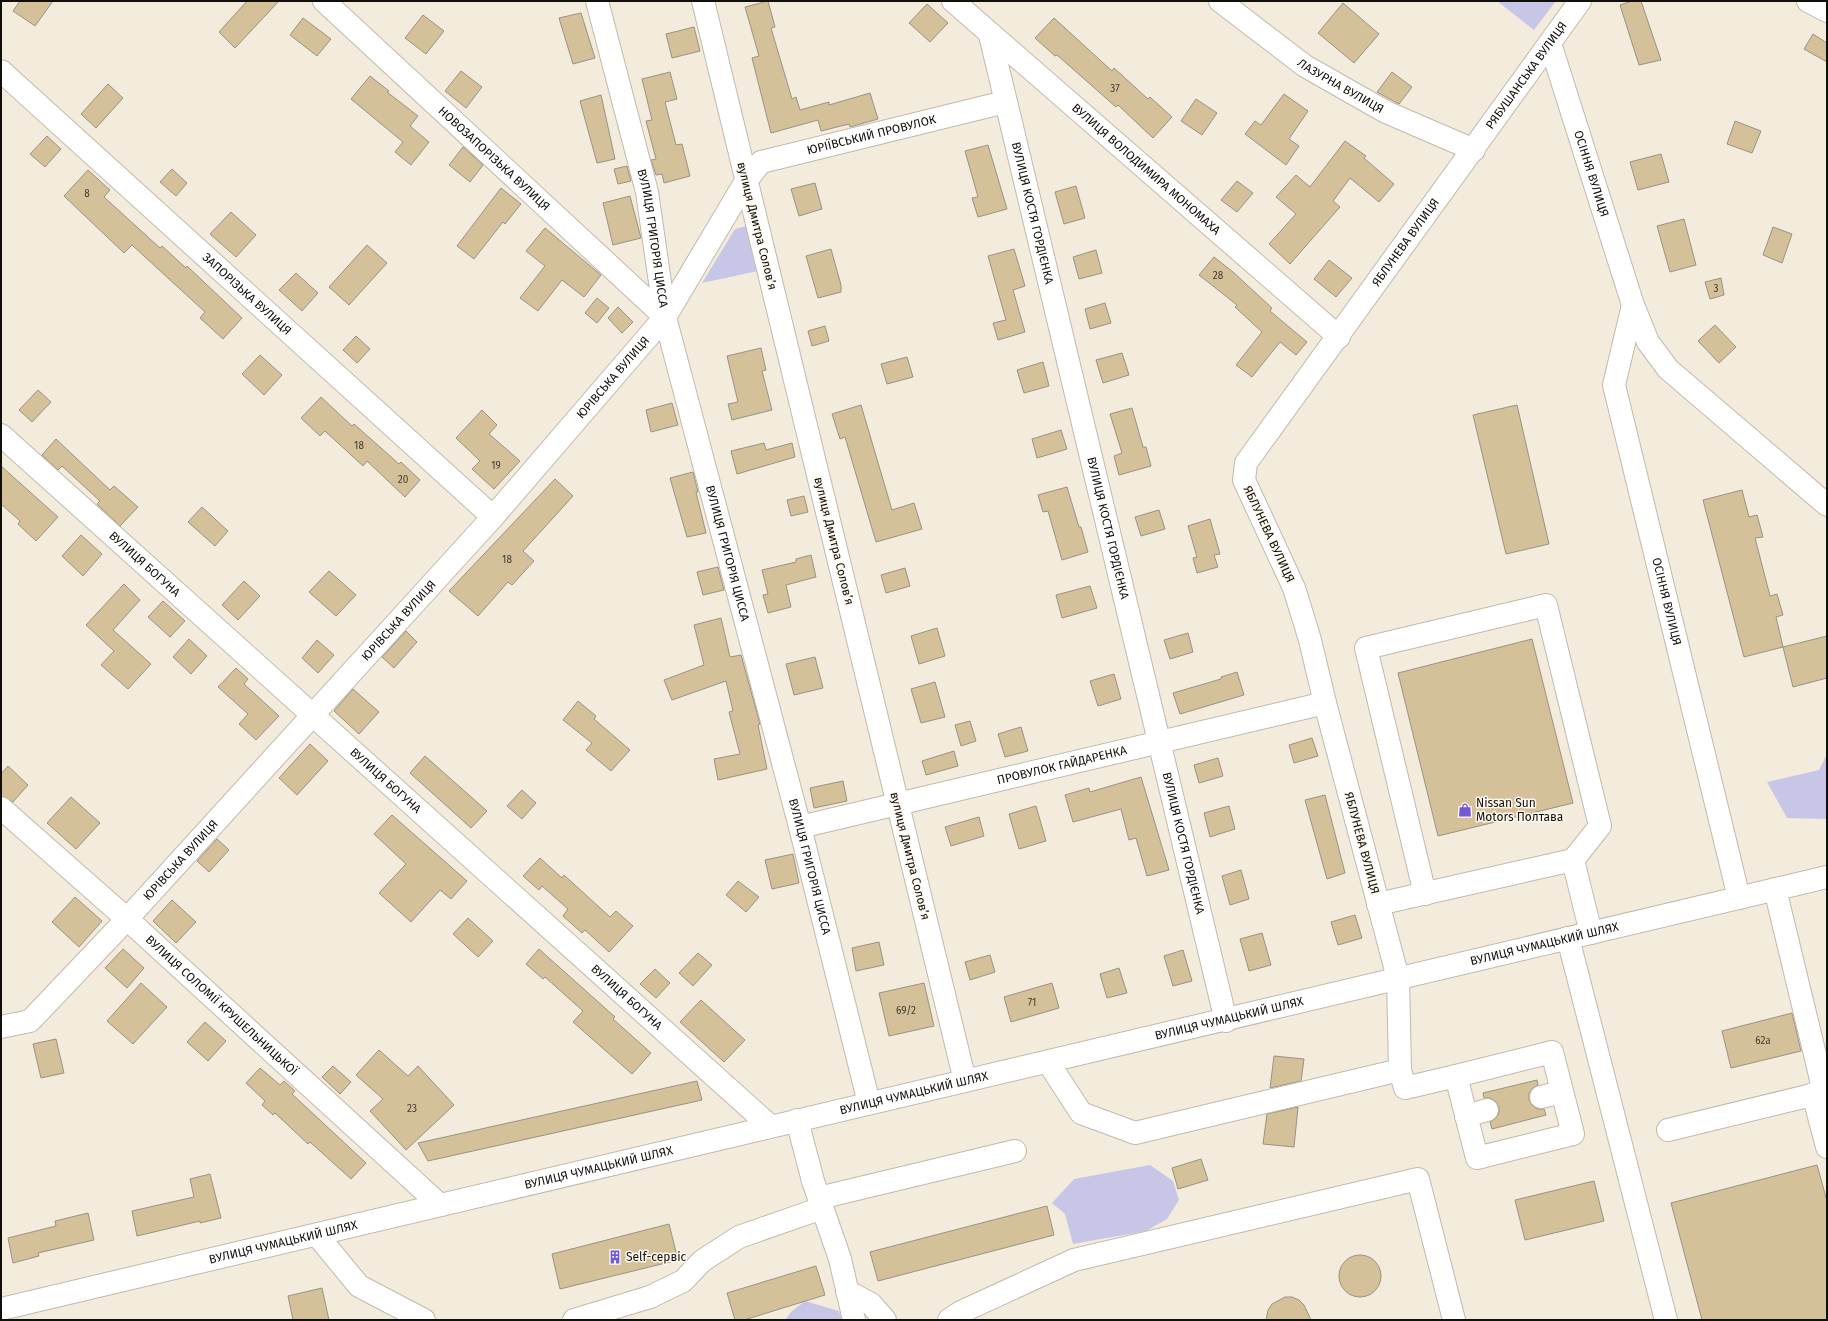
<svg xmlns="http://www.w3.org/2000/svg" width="1828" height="1321" viewBox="0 0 1828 1321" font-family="'Fira Sans',sans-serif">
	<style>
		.green { fill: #c8c6e7 }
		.building { fill: #d4c19a; stroke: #999284 }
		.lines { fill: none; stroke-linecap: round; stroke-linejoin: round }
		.minor-casing { stroke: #c1baab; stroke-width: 24 }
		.major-casing { stroke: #c1baab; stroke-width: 24 }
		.minor { stroke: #fff; stroke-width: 22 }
		.major { stroke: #fff; stroke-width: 22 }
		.labels { text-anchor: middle; stroke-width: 3; stroke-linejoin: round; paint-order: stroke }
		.number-label { font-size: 10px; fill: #423c2e }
		.street-label { font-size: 12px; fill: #110f0a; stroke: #fef9f0 }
		.poi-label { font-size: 12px; fill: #110f0a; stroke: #fef9f0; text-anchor: start }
	</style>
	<rect width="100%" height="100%" fill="#f3ecdc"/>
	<path class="green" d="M1497,1H1556L1534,30Z
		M746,226L758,271L702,283L735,229Z
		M1827,754V819L1787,818L1767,782L1819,770Z
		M1150,1165L1173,1181L1179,1200L1167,1219L1146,1231L1073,1244L1065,1214L1052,1203L1074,1179Z
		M805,1301L839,1311L842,1320H785L791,1312Z"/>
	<path class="building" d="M20,1H53L35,26L13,11Z
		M247,1H279L235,48L219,32Z
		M768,1L775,27L771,28L792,99L796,97L800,110L829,102V105L870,93L878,119L850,127L849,124L821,131L818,120L771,133L752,58L759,56L745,7Z
		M1632,1H1641L1661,60L1639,65L1620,5Z
		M1343,3L1379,34L1354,63L1318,33Z
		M927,4L948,23L930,42L909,23Z
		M581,13L595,58L573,64L559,18Z
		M423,15L444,31L426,54L405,38Z
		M303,18L331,39L317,56L290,35Z
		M1054,18L1112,71L1114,68L1148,99L1150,97L1172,117L1153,138L1118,105L1116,107L1057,55L1055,56L1035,38Z
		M694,27L700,51L672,58L666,34Z
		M1813,34L1827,43V62L1804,49Z
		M461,71L482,87L466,108L445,91Z
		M670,72L677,99L665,102L676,145L682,144L690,176L664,183L662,174L656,175L651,160L656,159L646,121L652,120L642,79Z
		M1392,72L1412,87L1399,104L1377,92Z
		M370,76L389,91L387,92L418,116L410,126L429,142L411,165L395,152L403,142L351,99Z
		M108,84L123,98L96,128L81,114Z
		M1284,94L1308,111L1289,139L1299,146L1286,165L1245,134L1255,121L1261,125Z
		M601,95L615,159L597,163L580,101Z
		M1196,99L1217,113L1202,135L1181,121Z
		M1735,121L1761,131L1752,153L1727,144Z
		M47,136L61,149L45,167L30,154Z
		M1345,141L1366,156L1364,158L1394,184L1379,202L1350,178L1333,201L1340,207L1290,264L1269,244L1296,214L1276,197L1296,175L1310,187Z
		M988,145L1007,209L978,217L972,198L978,197L965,151Z
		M463,147L483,165L470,182L449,165Z
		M1661,154L1669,182L1638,190L1630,162Z
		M627,166L631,181L618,184L614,169Z
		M172,169L187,183L176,196L160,182Z
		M88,170L110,190L104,197L160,248L162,246L186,268L187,266L242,318L223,339L200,318L205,312L132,245L124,253L64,196Z
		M1237,181L1253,193L1237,212L1221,200Z
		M815,183L822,209L799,216L791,189Z
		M1076,186L1085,218L1064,224L1055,192Z
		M501,188L521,204L505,224L503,222L474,259L457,246Z
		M630,196L641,238L613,245L603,203Z
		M231,212L256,235L236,257L210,234Z
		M1684,219L1696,265L1670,272L1657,226Z
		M1773,227L1792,234L1782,263L1763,255Z
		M545,228L601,275L584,297L562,280L538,311L520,298L545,266L526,251Z
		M367,245L387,263L349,305L329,287Z
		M831,249L841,285V292L818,298L806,256Z
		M1014,249L1025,286L1013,290L1025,332L998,340L993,323L1006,320L988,256Z
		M1096,250L1102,273L1079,279L1073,257Z
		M1214,257L1233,272L1272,308L1270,311L1307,342L1296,355L1280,342L1252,377L1236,365L1262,332L1235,307L1237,305L1199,275Z
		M1329,260L1352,278L1336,297L1314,279Z
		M296,273L318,293L302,311L279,290Z
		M1721,278L1724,295L1710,299L1705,282Z
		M597,298L609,308L597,323L585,313Z
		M1105,303L1111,323L1090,329L1085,309Z
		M618,307L633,322L622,333L608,318Z
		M1715,325L1736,347L1719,363L1698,341Z
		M825,326L829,341L812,346L808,331Z
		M356,336L370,349L357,363L343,350Z
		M761,348L766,370L762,371L772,410L732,420L728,404L738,402L727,356Z
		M1122,353L1129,375L1103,383L1096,360Z
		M260,355L282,375L264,395L242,374Z
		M907,357L913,377L887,384L881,364Z
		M1043,362L1049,386L1024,393L1017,370Z
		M38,390L51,402L32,422L19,410Z
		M321,397L352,426L354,424L399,464L401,462L420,480L405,497L367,461L363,466L325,431L320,436L301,418Z
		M672,403L678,425L651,432L646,410Z
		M861,405L892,510L914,503L922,529L876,542L845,437L840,439L832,414Z
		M1517,405L1549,544L1506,554L1473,415Z
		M1132,408L1143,447H1146L1151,466L1119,475L1114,456L1122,453L1110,414Z
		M482,410L497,425L489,434L520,461L494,489L472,469L480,461L456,438Z
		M1061,430L1067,449L1037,458L1032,439Z
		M56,439L110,490L114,486L138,507L120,526L97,504L100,501L62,466L58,470L42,455Z
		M764,443L766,450L792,443L795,457L737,474L731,451Z
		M1,466L58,517L36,541L18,524L20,521L1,504Z
		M693,472L698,492H696L706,533L687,537L670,478Z
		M555,479L573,496L523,551L534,561L512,585L508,582L478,616L449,591Z
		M1067,487L1079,527H1081L1088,552L1062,560L1048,511L1043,512L1038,495Z
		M1742,490L1749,517L1757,515L1763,537L1755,538L1770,596L1777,594L1783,615L1776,617L1783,647L1744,657L1703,500Z
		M804,496L808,512L791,516L787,500Z
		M202,507L228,531L215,546L188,522Z
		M1159,510L1165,529L1141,536L1135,517Z
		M1210,519L1220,554L1214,555L1218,567L1197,573L1193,558L1197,557L1188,526Z
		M81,535L102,554L83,576L62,556Z
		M811,555L816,577L786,585L791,607L768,613L763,595L768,594L762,570L796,562V559Z
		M718,567L724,590L703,595L697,572Z
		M905,568L910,586L886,593L881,575Z
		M329,571L356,595L336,616L309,592Z
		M244,581L260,596L238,620L222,605Z
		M124,584L140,600L113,630L151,664L128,689L101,665L114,651L86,625Z
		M1090,586L1097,608L1062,618L1056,595Z
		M163,601L185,621L170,637L148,617Z
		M721,618L730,657L741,655L760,724L758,725L767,769L718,780L714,759L740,754L729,712L733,711L726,681L672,700L664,680L704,665L694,625Z
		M937,628L945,656L919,664L911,636Z
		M406,631L417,642L394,668L382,657Z
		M1188,633L1193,652L1170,659L1164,640Z
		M1827,636V678L1793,687L1783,647Z
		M189,639L207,656L191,674L173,657Z
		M1532,639L1573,803L1438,836L1398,673Z
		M317,640L334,655L318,673L302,658Z
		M815,657L823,688L794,695L786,664Z
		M236,668L248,679L244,684L279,716L256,740L239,724L248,714L218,687Z
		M1237,672L1244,695L1180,714L1173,693L1221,679V677Z
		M1114,674L1121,699L1098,706L1090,681Z
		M935,682L945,717L921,723L911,689Z
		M353,689L379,712L359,734L334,711Z
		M578,701L596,716L594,719L630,750L611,771L586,750L592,743L563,720Z
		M970,721L976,741L961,746L955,725Z
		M1021,727L1028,751L1005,757L998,734Z
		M1312,738L1318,756L1294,763L1289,745Z
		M310,744L328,761L297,795L279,778Z
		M954,751L958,766L926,775L922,761Z
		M425,756L487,811L471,828L410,773Z
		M1218,758L1223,776L1199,783L1194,765Z
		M8,766L28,785L13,802L1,796V774Z
		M1141,777L1169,870L1147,876L1136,838L1129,840L1121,809L1073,822L1065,795L1089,788L1090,792Z
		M843,781L847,801L814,808L810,788Z
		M522,790L536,803L522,819L507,806Z
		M1325,795L1345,873L1327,879L1305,800Z
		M71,797L100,823L76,849L47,823Z
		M1036,806L1046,841L1019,849L1009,814Z
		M1229,806L1235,829L1210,837L1204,813Z
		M392,815L467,881L451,899L440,890L411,922L379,893L406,864L374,834Z
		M979,817L984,836L951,846L945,827Z
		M217,839L229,850L209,872L197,861Z
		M793,854L799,883L772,889L765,860Z
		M540,858L562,878L564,875L610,917L616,911L633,926L609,952L585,930L582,933L563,916L568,909L542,886L539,890L523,876Z
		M1241,870L1249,899L1230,905L1222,876Z
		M738,881L759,897L746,912L726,895Z
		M75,897L102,921L79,947L52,922Z
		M172,900L196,922L176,943L153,921Z
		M1355,915L1362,938L1338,945L1331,922Z
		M468,918L493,941L478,957L453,934Z
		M1262,933L1271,965L1249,971L1240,939Z
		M879,942L884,965L856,971L852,948Z
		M123,949L144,968L127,988L105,968Z
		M539,949L615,1017L613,1019L651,1053L632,1074L573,1022L583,1011L545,977L543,979L526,964Z
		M1183,950L1192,981L1173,986L1164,956Z
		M698,953L712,965L693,986L679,973Z
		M990,955L995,972L970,980L965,962Z
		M1119,968L1127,993L1107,998L1100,974Z
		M655,969L670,983L656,998L640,984Z
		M141,983L167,1007L133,1044L107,1021Z
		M924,983L934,1026L889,1036L879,993Z
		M1052,983L1059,1008L1011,1022L1004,997Z
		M701,1000L745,1040L724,1062L680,1022Z
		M1792,1013L1801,1051L1731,1068L1722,1031Z
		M205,1022L226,1041L208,1061L187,1042Z
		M56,1039L64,1073L41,1078L33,1044Z
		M379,1050L408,1076L418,1066L454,1105L406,1150L370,1111L383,1099L356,1075Z
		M1274,1056L1304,1059L1301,1081L1270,1088Z
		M333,1066L351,1082L340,1094L322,1077Z
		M260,1068L280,1085L284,1081L295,1091L292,1094L366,1163L351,1179L310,1142L308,1144L275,1113L273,1115L262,1105L265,1101L246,1083Z
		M1537,1080L1538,1085L1533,1088L1529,1093V1100L1532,1105L1537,1109H1544L1546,1115L1492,1129L1490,1122L1496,1118L1499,1113V1107L1495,1101L1490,1098H1484L1483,1093Z
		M697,1081L702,1100L428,1161L418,1143Z
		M1298,1107L1294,1147L1263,1144L1267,1114Z
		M1201,1159L1208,1180L1178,1189L1172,1168Z
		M1817,1165L1827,1201V1320H1702L1671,1203Z
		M210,1174L221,1218L200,1223V1221L137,1236L132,1211L194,1197L190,1179Z
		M1594,1181L1604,1221L1525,1240L1515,1200Z
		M1047,1206L1054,1235L878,1281L870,1252Z
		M88,1213L94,1240L38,1253L39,1256L13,1263L8,1238L56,1226L55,1221Z
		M669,1224L678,1260L560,1289L552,1254Z
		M1339 1276a21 21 0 1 1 42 0a21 21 0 1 1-42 0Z
		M816,1266L825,1295L744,1320H735L727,1293Z
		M322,1288L329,1320H293L288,1296Z
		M1285,1297H1292L1299,1300L1304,1305L1311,1320H1266L1268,1310L1272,1304Z"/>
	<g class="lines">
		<g class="minor-casing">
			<g id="minor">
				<path id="s1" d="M324,1L665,317"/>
				<path id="s2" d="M597,1L647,192L665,317L800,827L869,1103"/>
				<path d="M703,1L965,1081"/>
				<path id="s3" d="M953,1L1339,337"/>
				<path id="s4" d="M1220,1L1305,66L1386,112L1474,150"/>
				<path d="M1808,1L1827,11"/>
				<path id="s5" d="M990,35L1226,1021"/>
				<path id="s6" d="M1550,43L1633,305L1648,342L1668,369L1827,505"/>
				<path id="s7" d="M1,71L493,517"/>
				<path id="s8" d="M1633,305L1614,385L1739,898"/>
				<path id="s9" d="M1,435L770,1126"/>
				<path id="s10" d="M1,808L127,919L440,1205"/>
				<path id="s11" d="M800,827L1325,703"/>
				<path d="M1425,894L1366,648L1546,605L1600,826L1573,860"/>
				<path d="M1378,904L1573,860L1591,933"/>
				<path d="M1568,938L1666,1320"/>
				<path id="s12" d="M1,1027L30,1021L127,919L493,517L665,317L746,181L761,162L1005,102"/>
				<path d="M1552,1052L1573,1134L1477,1158L1456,1076Z"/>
				<path id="s13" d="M1048,1062L1081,1113L1135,1133L1400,1070L1398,978L1325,703L1310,640L1294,588L1244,480L1246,463L1580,1"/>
				<path d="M1400,1070L1405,1088L1456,1076"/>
				<path d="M1813,1094L1827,1147"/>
				<path d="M1541,1097L1562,1092"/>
				<path d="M1466,1116L1487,1110"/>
				<path d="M797,1120L813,1181L840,1259L854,1320"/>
				<path d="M1668,1130L1824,1092L1775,889"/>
				<path d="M819,1198L1015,1151"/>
				<path d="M317,1235L359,1286L424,1320"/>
				<path d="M847,1291L871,1304L885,1320"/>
				<path d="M574,1320L650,1297L683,1281L702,1261L739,1237L822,1208"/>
				<path d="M949,1320L961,1312L1074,1260L1418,1179L1454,1320"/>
			</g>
		</g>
		<g class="major-casing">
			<g id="major">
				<path id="s14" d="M1,1309L1827,877"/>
			</g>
		</g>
		<use href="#minor" class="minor"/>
		<use href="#major" class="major"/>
	</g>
	<defs>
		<g id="shop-bare" transform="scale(1.08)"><path d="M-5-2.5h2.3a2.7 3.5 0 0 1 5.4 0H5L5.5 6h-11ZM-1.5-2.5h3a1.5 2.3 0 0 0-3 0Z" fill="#725ad5" stroke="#fef9f0" stroke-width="2.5" paint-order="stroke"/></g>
		<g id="building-bare" transform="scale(1.08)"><path d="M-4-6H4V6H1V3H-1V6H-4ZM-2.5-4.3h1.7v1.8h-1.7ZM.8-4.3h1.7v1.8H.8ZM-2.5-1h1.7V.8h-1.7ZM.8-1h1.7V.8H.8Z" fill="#725ad5" stroke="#fef9f0" stroke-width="2.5" paint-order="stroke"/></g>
	</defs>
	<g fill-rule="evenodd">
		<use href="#shop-bare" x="1465" y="810"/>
		<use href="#building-bare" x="615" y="1257"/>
	</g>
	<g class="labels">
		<g class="number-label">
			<text x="1115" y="92">37</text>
			<text x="87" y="197">8</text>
			<text x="1218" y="279">28</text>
			<text x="1716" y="292">3</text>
			<text x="359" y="449">18</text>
			<text x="496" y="469">19</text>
			<text x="403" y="483">20</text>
			<text x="507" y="563">18</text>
			<text x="1032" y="1006">71</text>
			<text x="906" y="1014">69/2</text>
			<text x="1763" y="1044">62а</text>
			<text x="412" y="1112">23</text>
		</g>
		<g class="street-label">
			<text dy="4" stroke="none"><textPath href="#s13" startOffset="1501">РЯБУШАНСЬКА ВУЛИЦЯ</textPath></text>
			<text dy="4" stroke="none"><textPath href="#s4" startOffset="148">ЛАЗУРНА ВУЛИЦЯ</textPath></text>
			<text dy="4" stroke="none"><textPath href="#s12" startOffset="1274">ЮРІЇВСЬКИЙ ПРОВУЛОК</textPath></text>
			<text dy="4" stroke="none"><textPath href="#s1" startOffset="232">НОВОЗАПОРІЗЬКА ВУЛИЦЯ</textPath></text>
			<text dy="4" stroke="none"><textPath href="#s3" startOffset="256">ВУЛИЦЯ ВОЛОДИМИРА МОНОМАХА</textPath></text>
			<text dy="4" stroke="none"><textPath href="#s6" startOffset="137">ОСІННЯ ВУЛИЦЯ</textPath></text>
			<text dy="4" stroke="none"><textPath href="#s5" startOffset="183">ВУЛИЦЯ КОСТЯ ГОРДІЄНКА</textPath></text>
			<text transform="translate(757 226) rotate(76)" y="4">вулиця Дмитра Соловʼя</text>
			<text dy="4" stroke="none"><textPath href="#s2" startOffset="244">ВУЛИЦЯ ГРИГОРІЯ ЦИССА</textPath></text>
			<text dy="4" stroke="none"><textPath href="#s13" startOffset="1295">ЯБЛУНЕВА ВУЛИЦЯ</textPath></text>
			<text dy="4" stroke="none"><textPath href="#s7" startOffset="332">ЗАПОРІЗЬКА ВУЛИЦЯ</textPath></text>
			<text dy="4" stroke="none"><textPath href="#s12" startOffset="898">ЮРІВСЬКА ВУЛИЦЯ</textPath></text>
			<text dy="4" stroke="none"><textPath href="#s5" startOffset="507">ВУЛИЦЯ КОСТЯ ГОРДІЄНКА</textPath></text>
			<text transform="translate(1269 534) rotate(65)" y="4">ЯБЛУНЕВА ВУЛИЦЯ</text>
			<text transform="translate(834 541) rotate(76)" y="4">вулиця Дмитра Соловʼя</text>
			<text dy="4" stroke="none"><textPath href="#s2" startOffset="568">ВУЛИЦЯ ГРИГОРІЯ ЦИССА</textPath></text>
			<text dy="4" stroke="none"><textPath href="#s9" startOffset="193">ВУЛИЦЯ БОГУНА</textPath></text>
			<text dy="4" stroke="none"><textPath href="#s8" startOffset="305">ОСІННЯ ВУЛИЦЯ</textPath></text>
			<text dy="4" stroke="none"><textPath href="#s12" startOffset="574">ЮРІВСЬКА ВУЛИЦЯ</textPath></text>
			<text dy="4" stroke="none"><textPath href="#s11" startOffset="269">ПРОВУЛОК ГАЙДАРЕНКА</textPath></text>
			<text dy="4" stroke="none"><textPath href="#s9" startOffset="517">ВУЛИЦЯ БОГУНА</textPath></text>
			<text dy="4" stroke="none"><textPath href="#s5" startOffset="831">ВУЛИЦЯ КОСТЯ ГОРДІЄНКА</textPath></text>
			<text transform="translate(1362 843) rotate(75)" y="4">ЯБЛУНЕВА ВУЛИЦЯ</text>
			<text transform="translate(910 856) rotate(76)" y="4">вулиця Дмитра Соловʼя</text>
			<text dy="4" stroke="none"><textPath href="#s12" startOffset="250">ЮРІВСЬКА ВУЛИЦЯ</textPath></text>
			<text dy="4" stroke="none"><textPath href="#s2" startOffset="892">ВУЛИЦЯ ГРИГОРІЯ ЦИССА</textPath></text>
			<text dy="4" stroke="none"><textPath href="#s14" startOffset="1586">ВУЛИЦЯ ЧУМАЦЬКИЙ ШЛЯХ</textPath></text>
			<text dy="4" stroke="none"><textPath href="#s9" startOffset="841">ВУЛИЦЯ БОГУНА</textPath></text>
			<text dy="4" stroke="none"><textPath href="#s10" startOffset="296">ВУЛИЦЯ СОЛОМІЇ КРУШЕЛЬНИЦЬКОЇ</textPath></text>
			<text dy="4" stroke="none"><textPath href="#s14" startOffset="1262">ВУЛИЦЯ ЧУМАЦЬКИЙ ШЛЯХ</textPath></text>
			<text dy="4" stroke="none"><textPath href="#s14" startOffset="938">ВУЛИЦЯ ЧУМАЦЬКИЙ ШЛЯХ</textPath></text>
			<text dy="4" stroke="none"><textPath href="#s14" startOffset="614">ВУЛИЦЯ ЧУМАЦЬКИЙ ШЛЯХ</textPath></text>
			<text dy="4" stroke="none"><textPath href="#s14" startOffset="290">ВУЛИЦЯ ЧУМАЦЬКИЙ ШЛЯХ</textPath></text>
		</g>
		<g class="poi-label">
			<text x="1476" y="807">Nissan Sun<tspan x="1476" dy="14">Motors Полтава</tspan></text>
			<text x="626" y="1261">Self-сервіс</text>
		</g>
	</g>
	<rect width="1828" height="1321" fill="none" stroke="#110f0a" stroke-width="4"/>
</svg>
